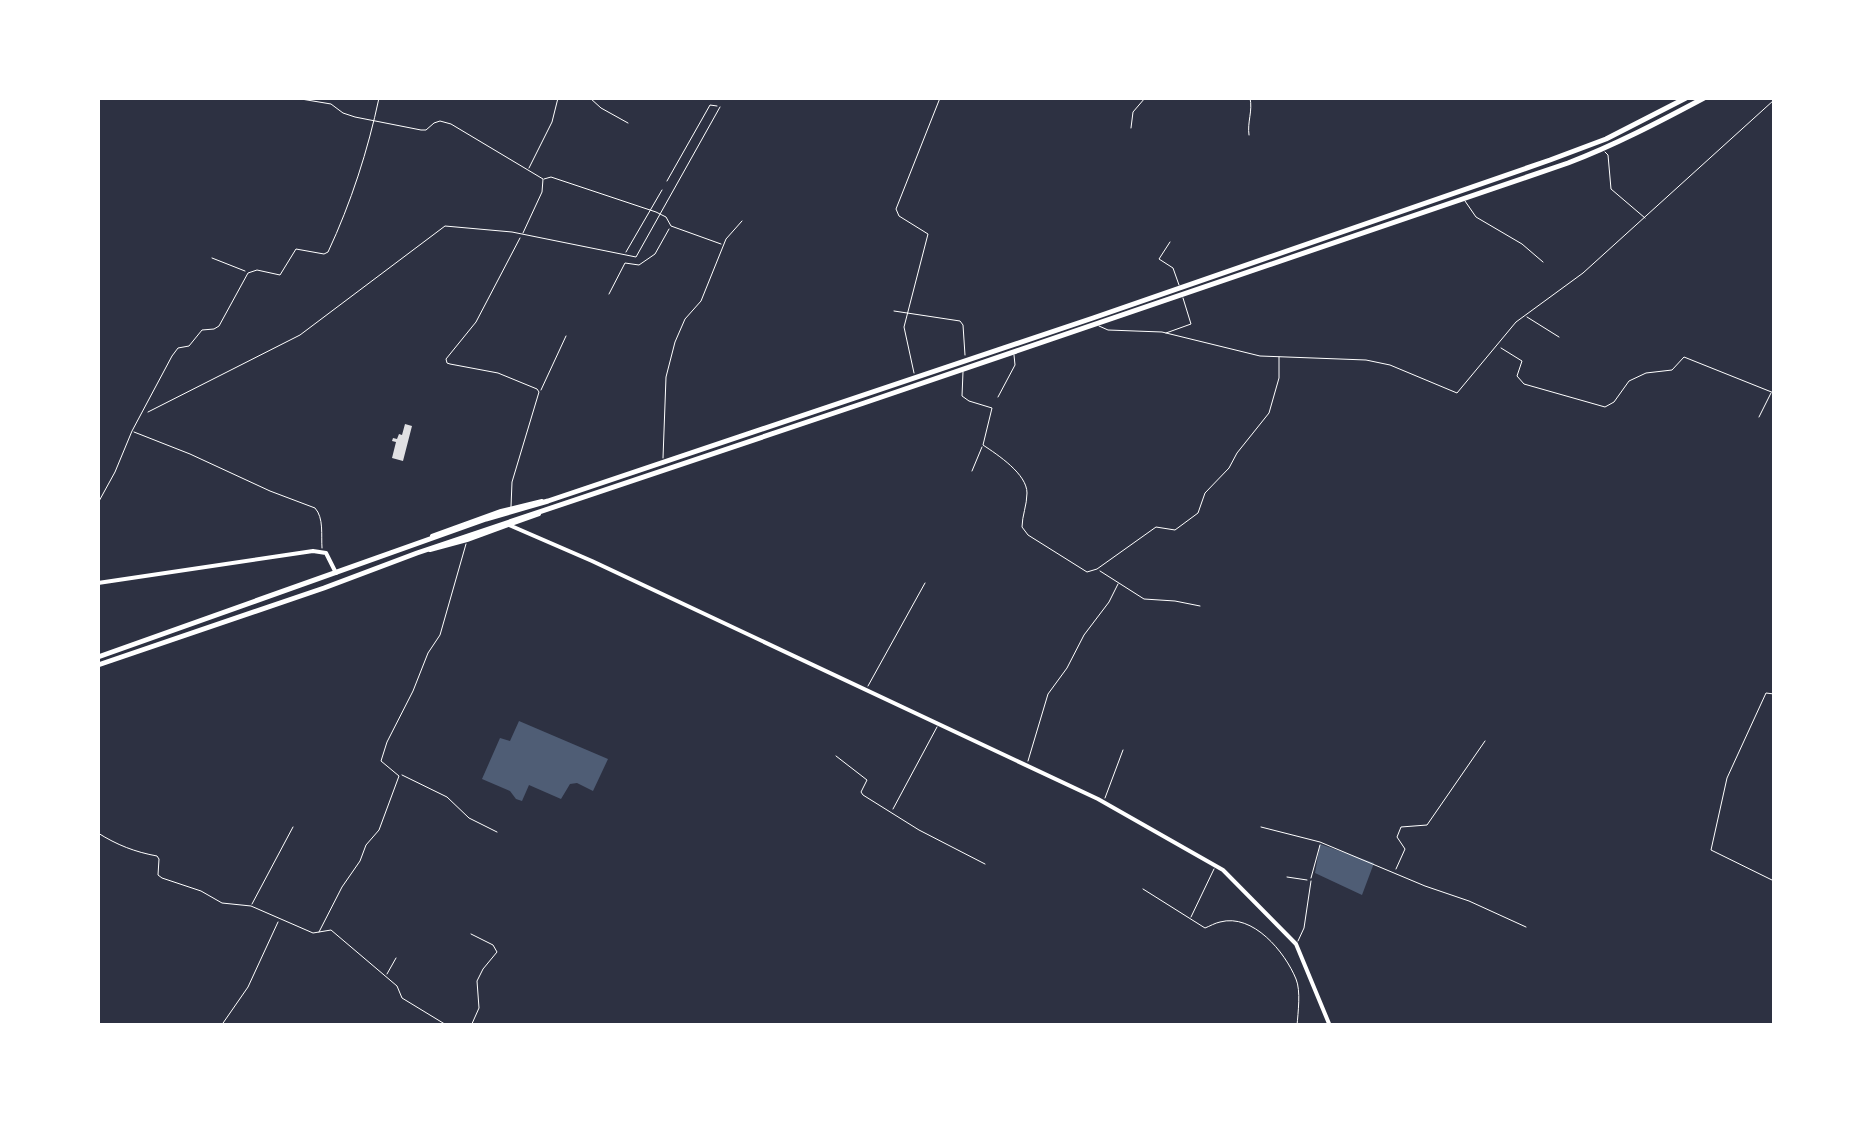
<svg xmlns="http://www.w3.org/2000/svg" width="1872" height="1123" viewBox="0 0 1872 1123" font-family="Rubik,sans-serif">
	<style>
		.water { fill: #4f5d75 }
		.building { fill: #e0e0e3 }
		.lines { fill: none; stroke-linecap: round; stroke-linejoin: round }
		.minor { stroke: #fff; stroke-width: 1 }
		.secondary { stroke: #fff; stroke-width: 4 }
		.trunk { stroke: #fff; stroke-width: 5 }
	</style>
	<rect width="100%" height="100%" fill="#2d3142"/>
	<path class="water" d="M519,721L608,759L593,791L577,783L570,784L561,799L529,785L522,801L516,799L510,791L482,779L500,738L510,741Z
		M1320,844L1374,863L1362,895L1315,873Z"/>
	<path class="building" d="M405,424L412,426L403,461L392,458L396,442L392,441L393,438L397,439L399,434L402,435Z"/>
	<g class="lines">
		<path class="minor" d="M295,98L331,104L343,113L355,117L421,130H426L434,123L440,121L451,124L543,179L542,192L523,233
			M590,98L601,108L628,123
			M1131,128L1133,112L1145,98
			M1249,135C1247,122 1253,111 1250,98
			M1605,152L1608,155L1611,189L1645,218
			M529,168L552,122L558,98
			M544,179L551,177L656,212L666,217L671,226L721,244
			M667,181L710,105L717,106
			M1465,201L1476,217L1522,244L1543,262
			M1170,242L1159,259L1173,268L1179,285
			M626,252L662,190
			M212,258L245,271
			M609,294L625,263L639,265L655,254L669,229
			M894,311L960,321L963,325L965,355
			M1527,317L1559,337
			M1099,326L1108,330L1162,332L1260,356L1366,360L1390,365L1457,393L1516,322L1583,273L1774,100
			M1166,333L1191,324L1183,298
			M1501,348L1522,361L1517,376L1524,384L1605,407L1614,402L1629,381L1646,373L1672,370L1684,357L1774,393
			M963,372L962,396L969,401L992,408L983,445C998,455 1027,474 1027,493C1027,505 1022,516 1022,527L1028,535L1087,572L1097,569L1156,527L1175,530L1198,513L1205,493L1229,468L1237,453L1269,413L1279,378V357
			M914,373L904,327L928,234L899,216L896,209L940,98
			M541,390L566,336
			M998,397L1015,365L1014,355
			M148,412L300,335L445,226L512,232L636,257L720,107
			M1759,417L1771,393
			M134,432L190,454L270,491L315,508C324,518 321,535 322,548
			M663,458L666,377L675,342L685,319L701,301L726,239L742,221
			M972,471L982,447
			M98,503L115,472L132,431L172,356L178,348L189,346L202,330L214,329L219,326L248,273L257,270L280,275L296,249L324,254L328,252C351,203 368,150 379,98
			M511,507L512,482L539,392L537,389L498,373L450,364L447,363L446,359L476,322L520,238
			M1100,571L1144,599L1175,601L1200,606
			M868,686L925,583
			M1774,694L1766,693L1727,778L1711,850L1774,881
			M836,756L867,780L861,792L863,795L919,830L985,864
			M1028,761L1048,694L1067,668L1084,635L1109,602L1118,584
			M402,775L447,797L469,818L497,832
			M1105,798L1123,750
			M893,809L937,727
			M1261,827L1320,842L1425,886L1469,901L1526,927
			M98,833C117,845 135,852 157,856L159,859L158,875L162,878L201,891L222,903L251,906L313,933L331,930L397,986L402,998L448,1026
			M1396,869L1405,849L1397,837L1401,827L1427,825L1485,741
			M1287,877L1307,880
			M1311,878L1320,845
			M1143,889L1205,928C1210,926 1215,923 1220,922C1253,913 1285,952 1296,979C1301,991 1298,1012 1297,1026
			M252,904L293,827
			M1191,917L1214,869
			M319,932L342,887L360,861L366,845L379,830L399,776L381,761L387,742L413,691L428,653L440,635L466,544
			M1298,941L1304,928L1311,881
			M387,974L396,958
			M221,1026L248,987L278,922
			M471,1026L479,1008L477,981L483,969L497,952L493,945L471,934
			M1774,1026V1024"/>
		<path class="secondary" d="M509,525L592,561L1098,799L1223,870L1296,944L1330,1026
			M432,536L501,511L542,501
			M430,550L467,540L539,514
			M98,583L313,551L326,553L336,573"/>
		<path class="trunk" d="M98,657L486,519L548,501L1093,318L1550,160L1606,139L1686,98
			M98,665L324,588L417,553L864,403L1568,163C1615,145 1659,122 1704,98"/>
	</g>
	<rect width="1872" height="1123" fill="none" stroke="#ffffff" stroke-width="200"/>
</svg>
